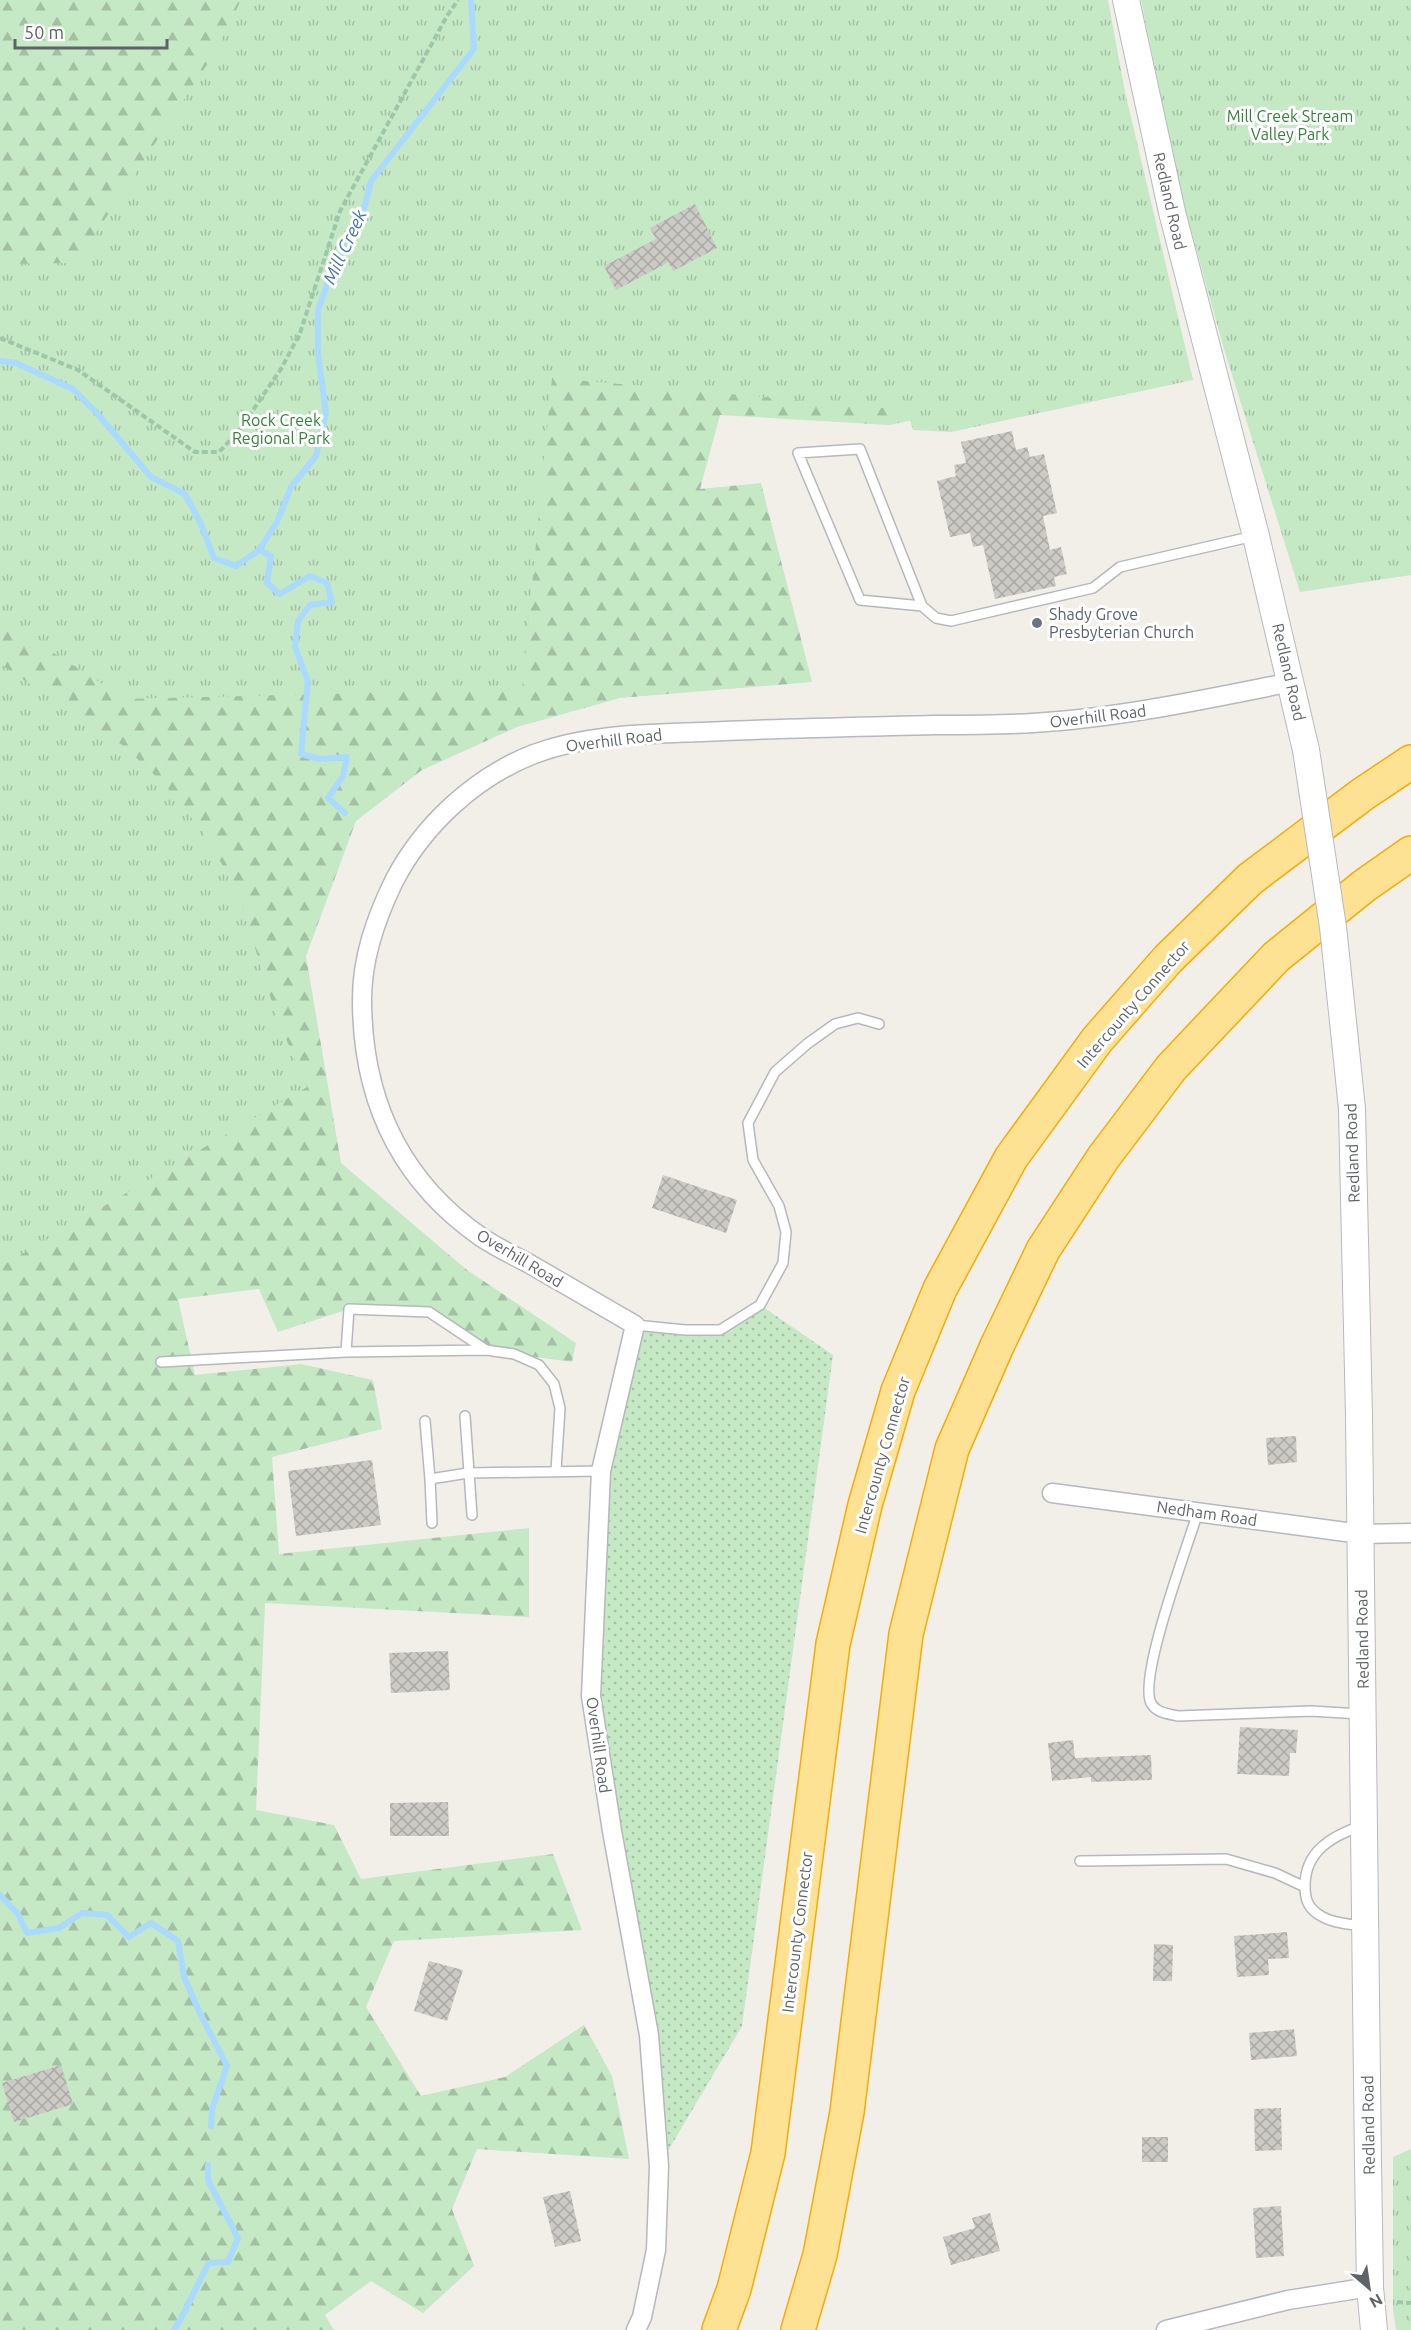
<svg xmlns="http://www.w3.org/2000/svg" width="1411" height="2330" viewBox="0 0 1411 2330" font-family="Ubuntu,sans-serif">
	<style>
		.grass { fill: url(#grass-dots) }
		.forest { fill: url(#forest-firs) }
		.park { fill: url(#park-tufts) }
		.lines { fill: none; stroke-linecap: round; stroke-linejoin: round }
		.stream { stroke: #aadaff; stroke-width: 6 }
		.building { fill: url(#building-cross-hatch) }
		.lane-casing { stroke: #b5b8bc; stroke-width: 12 }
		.street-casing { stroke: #b5b8bc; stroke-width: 21 }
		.secondary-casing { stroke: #b6babf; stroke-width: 28 }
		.highway-casing { stroke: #f9ab00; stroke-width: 36 }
		.path { stroke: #9cc7a9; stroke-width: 4; stroke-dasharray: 6 3; stroke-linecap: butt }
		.lane { stroke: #fff; stroke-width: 9 }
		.street { stroke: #fff; stroke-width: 18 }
		.secondary { stroke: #fff; stroke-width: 26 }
		.highway { stroke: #fde293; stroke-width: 33 }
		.secondary-bridge-casing { stroke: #b6babf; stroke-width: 28; stroke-linecap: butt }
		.secondary-bridge { stroke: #fff; stroke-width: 26 }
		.worship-dot { fill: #6b7280; stroke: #fff; stroke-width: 2 }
		.labels { text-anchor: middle; stroke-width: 6; stroke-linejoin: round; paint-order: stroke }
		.park-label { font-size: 16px; fill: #348238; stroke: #fff }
		.street-label { font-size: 16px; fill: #5f6368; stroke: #fff }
		.worship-label { font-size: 16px; fill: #5b616d; stroke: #fff; text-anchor: start }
		.water-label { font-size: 18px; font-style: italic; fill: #4174aa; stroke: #fff }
	</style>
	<defs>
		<pattern id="grass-dots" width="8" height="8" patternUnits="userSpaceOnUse" patternTransform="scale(1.5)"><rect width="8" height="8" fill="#c5e8c5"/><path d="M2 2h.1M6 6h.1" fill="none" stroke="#a3c0a4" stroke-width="1.8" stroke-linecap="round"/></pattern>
		<pattern id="forest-firs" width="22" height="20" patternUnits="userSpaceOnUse" patternTransform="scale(1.5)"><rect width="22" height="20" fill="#c5e8c5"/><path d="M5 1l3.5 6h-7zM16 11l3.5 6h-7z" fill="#a3c0a4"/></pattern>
		<pattern id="park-tufts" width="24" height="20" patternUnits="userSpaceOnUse" patternTransform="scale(1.5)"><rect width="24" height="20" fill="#c5e8c5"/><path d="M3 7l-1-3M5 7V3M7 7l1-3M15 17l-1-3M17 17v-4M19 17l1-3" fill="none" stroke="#a3c0a4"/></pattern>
		<pattern id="building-cross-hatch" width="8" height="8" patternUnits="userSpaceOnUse" patternTransform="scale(1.5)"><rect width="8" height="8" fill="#cccac5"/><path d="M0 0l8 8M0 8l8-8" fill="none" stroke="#a9a8a4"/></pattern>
	</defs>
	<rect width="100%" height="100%" fill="#f1efe8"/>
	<path class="grass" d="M760,1305L833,1355L742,2026L659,2166L649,2035L591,1696L601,1471L635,1325L720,1330Z"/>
	<path class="forest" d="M0,0H1098L1178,366L889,425L720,415L700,489L761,483L812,682L620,698L517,727L422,770L356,821L306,956L341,1163L467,1270L576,1343L572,1362L486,1350L429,1312L349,1309L278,1332L259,1289L178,1299L195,1375L301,1364L373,1380L382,1429L272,1457L279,1554L529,1528V1617L265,1603L256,1810L334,1825L361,1879L553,1854L582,1930L394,1941L366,2007L421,2096L505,2077L584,2025L612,2076L629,2159L477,2149L452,2209L474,2266L423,2313L371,2281L325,2315L334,2330H0Z"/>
	<path class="park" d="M241,0H1108L1125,92L1193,380L951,432L913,430L907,410L552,378L522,689L126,699L0,619V264L76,263L216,51Z
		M1141,0H1411V575L1300,592L1223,346L1181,193Z
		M0,664L125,747L165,785L202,831L223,866L241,903L277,1018L307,1087L0,1267Z
		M1411,2149V2330H1396L1393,2309V2157Z"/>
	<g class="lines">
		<path class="stream" d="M0,361L16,363L73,389L97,413L151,477L185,494L201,524L214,558L236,566L259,550L277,522L291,487L316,456L326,413L318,354V310L334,265L362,217L371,181L474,49L471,0
			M259,550L271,556L267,583L280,594L310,576L327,583L332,602L310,605L298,621L295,647L308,681L301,754L320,759L347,757L343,776L328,798L345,813
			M0,1895L18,1914L27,1933L59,1928L82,1913L107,1915L129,1937L151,1923L178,1941L184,1977L199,2011L227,2066L212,2109L211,2126
			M174,2330C188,2309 196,2285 209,2263L228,2262L238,2238L208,2180V2165"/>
	</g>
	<path class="building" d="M695,204L717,248L673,271L669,262L616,290L604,266L656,239L650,228Z
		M1012,431L1016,450L1027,447L1030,457L1044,454L1057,513L1043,516L1050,550L1061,547L1067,574L1054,577L1056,586L995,599L983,545L973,547L970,533L950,537L937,481L956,476L954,465L966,463L961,442Z
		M663,1175L737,1200L726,1233L652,1208Z
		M1296,1436L1297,1462L1268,1465L1266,1438Z
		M372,1460L381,1525L296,1536L288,1471Z
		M448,1651L450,1690L391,1693L389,1653Z
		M1240,1727L1298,1730L1296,1753H1290L1289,1776L1237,1774Z
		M1073,1740L1075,1758L1151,1755L1152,1780L1091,1782V1777L1052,1781L1048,1743Z
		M448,1802L449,1836H390V1803Z
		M1287,1932L1289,1958L1268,1959L1269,1975L1237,1977L1234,1936Z
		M1154,1944L1173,1945L1172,1981H1153Z
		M429,1961L463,1970L447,2021L414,2011Z
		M1294,2029L1297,2056L1251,2060L1249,2033Z
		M61,2065L73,2104L14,2122L2,2083Z
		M1281,2108L1282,2150L1255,2151L1254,2109Z
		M1142,2137H1168V2162H1142Z
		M570,2191L581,2241L555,2247L543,2197Z
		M1281,2206L1284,2256L1256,2258L1253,2208Z
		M990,2213L1000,2251L951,2265L943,2237L975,2228L972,2218Z"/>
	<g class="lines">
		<g class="lane-casing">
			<path id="lane" d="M922,606L860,600L798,453L860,449L922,606L936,618L951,621L1093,588L1120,567L1254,536
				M635,1325L685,1330H720L760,1305L783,1263L786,1232L779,1206L753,1160L748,1123L775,1072L807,1044L835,1024L858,1018L879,1024
				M346,1352L349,1309L429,1312L486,1350
				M161,1362L346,1352L486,1350L514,1354L539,1365L554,1384L560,1408L556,1470
				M465,1416L472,1515
				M425,1421L430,1479
				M1198,1512C1188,1545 1138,1677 1151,1703C1156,1713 1169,1714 1178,1716L1311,1711L1360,1714
				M432,1523L430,1479L468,1473L601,1471
				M1361,1826C1332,1836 1305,1851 1305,1886C1305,1897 1307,1907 1318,1914C1330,1923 1349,1924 1363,1926
				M1080,1861L1226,1859L1275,1873L1305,1887"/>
		</g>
		<g class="street-casing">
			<path id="street" d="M1052,1493L1361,1534L1411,1533
				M636,2330L642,2317L656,2250L659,2166L649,2035L612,1831L591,1696L601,1471L635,1325C599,1304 564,1284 528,1263C512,1255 496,1247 481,1237C398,1179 362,1098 362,999C362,957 376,918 394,881C423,825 475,777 534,754C587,734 646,734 701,732C778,728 856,727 933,725C966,725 1000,725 1033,723C1120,718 1206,699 1292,682
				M1166,2330L1288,2300L1370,2287"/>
		</g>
		<g class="secondary-casing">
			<path id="secondary" d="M1126,0L1172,212L1256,536L1306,750
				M1344,1031L1352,1109L1359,1416L1368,2163L1370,2287L1374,2330"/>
		</g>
		<g class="highway-casing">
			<path id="highway" d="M719,2330L734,2289L768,2153L833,1644L865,1505L898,1391L940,1289L1011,1158L1097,1040L1168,959L1250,879L1363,794L1411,762
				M798,2330L820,2255L847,2112L906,1634L952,1449L997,1346L1043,1250L1103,1158L1171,1068L1276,957L1364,886L1411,853"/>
		</g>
		<path class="path" d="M0,338L78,370L195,452H219L238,432L281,369L300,333L340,211L447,16L458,0
			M1397,2302L1411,2303"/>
		<use href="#lane" class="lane"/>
		<use href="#street" class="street"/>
		<use href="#secondary" class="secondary"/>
		<use href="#highway" class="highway"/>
		<g class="secondary-bridge-casing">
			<path id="secondary-bridge" d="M1306,750L1333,927L1344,1031"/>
		</g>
		<use href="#secondary-bridge" class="secondary-bridge"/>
	</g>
	<circle class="worship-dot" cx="1037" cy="623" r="6"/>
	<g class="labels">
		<g class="park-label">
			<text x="1290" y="122">Mill Creek Stream<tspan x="1290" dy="18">Valley Park</tspan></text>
			<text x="281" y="426">Rock Creek<tspan x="281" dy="18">Regional Park</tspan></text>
		</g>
		<g class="street-label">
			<text transform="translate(1170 201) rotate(77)" y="6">Redland Road</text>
			<text transform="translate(1289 672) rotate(77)" y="6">Redland Road</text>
			<text transform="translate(1098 716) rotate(-7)" y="6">Overhill Road</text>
			<text transform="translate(614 740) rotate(-7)" y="6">Overhill Road</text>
			<text transform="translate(1133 1004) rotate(-49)" y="6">Intercounty Connector</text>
			<text transform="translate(1352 1153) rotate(-92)" y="6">Redland Road</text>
			<text transform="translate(520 1258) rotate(31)" y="6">Overhill Road</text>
			<text transform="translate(882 1455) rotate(-74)" y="6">Intercounty Connector</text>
			<text transform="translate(1207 1513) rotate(8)" y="6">Nedham Road</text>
			<text transform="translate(1362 1639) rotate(-91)" y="6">Redland Road</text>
			<text transform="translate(599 1745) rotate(82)" y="6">Overhill Road</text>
			<text transform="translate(797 1932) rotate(-83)" y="6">Intercounty Connector</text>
			<text transform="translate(1368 2125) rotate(-91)" y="6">Redland Road</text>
		</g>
		<g class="worship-label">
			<text x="1049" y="620">Shady Grove<tspan x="1049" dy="18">Presbyterian Church</tspan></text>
		</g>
		<g class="water-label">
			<text transform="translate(345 247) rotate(-65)" y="6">Mill Creek</text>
		</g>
	</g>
	<g transform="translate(1369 2288) rotate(151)" stroke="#ffffff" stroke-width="4.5" paint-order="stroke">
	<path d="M0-4.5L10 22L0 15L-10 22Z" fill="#5f6368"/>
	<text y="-9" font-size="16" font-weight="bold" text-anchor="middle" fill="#5f6368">N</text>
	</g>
	<path d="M15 39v9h152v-9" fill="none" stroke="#5f6368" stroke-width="3"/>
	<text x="24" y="39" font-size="18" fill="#5f6368" stroke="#ffffff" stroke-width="4.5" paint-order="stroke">50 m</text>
</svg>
